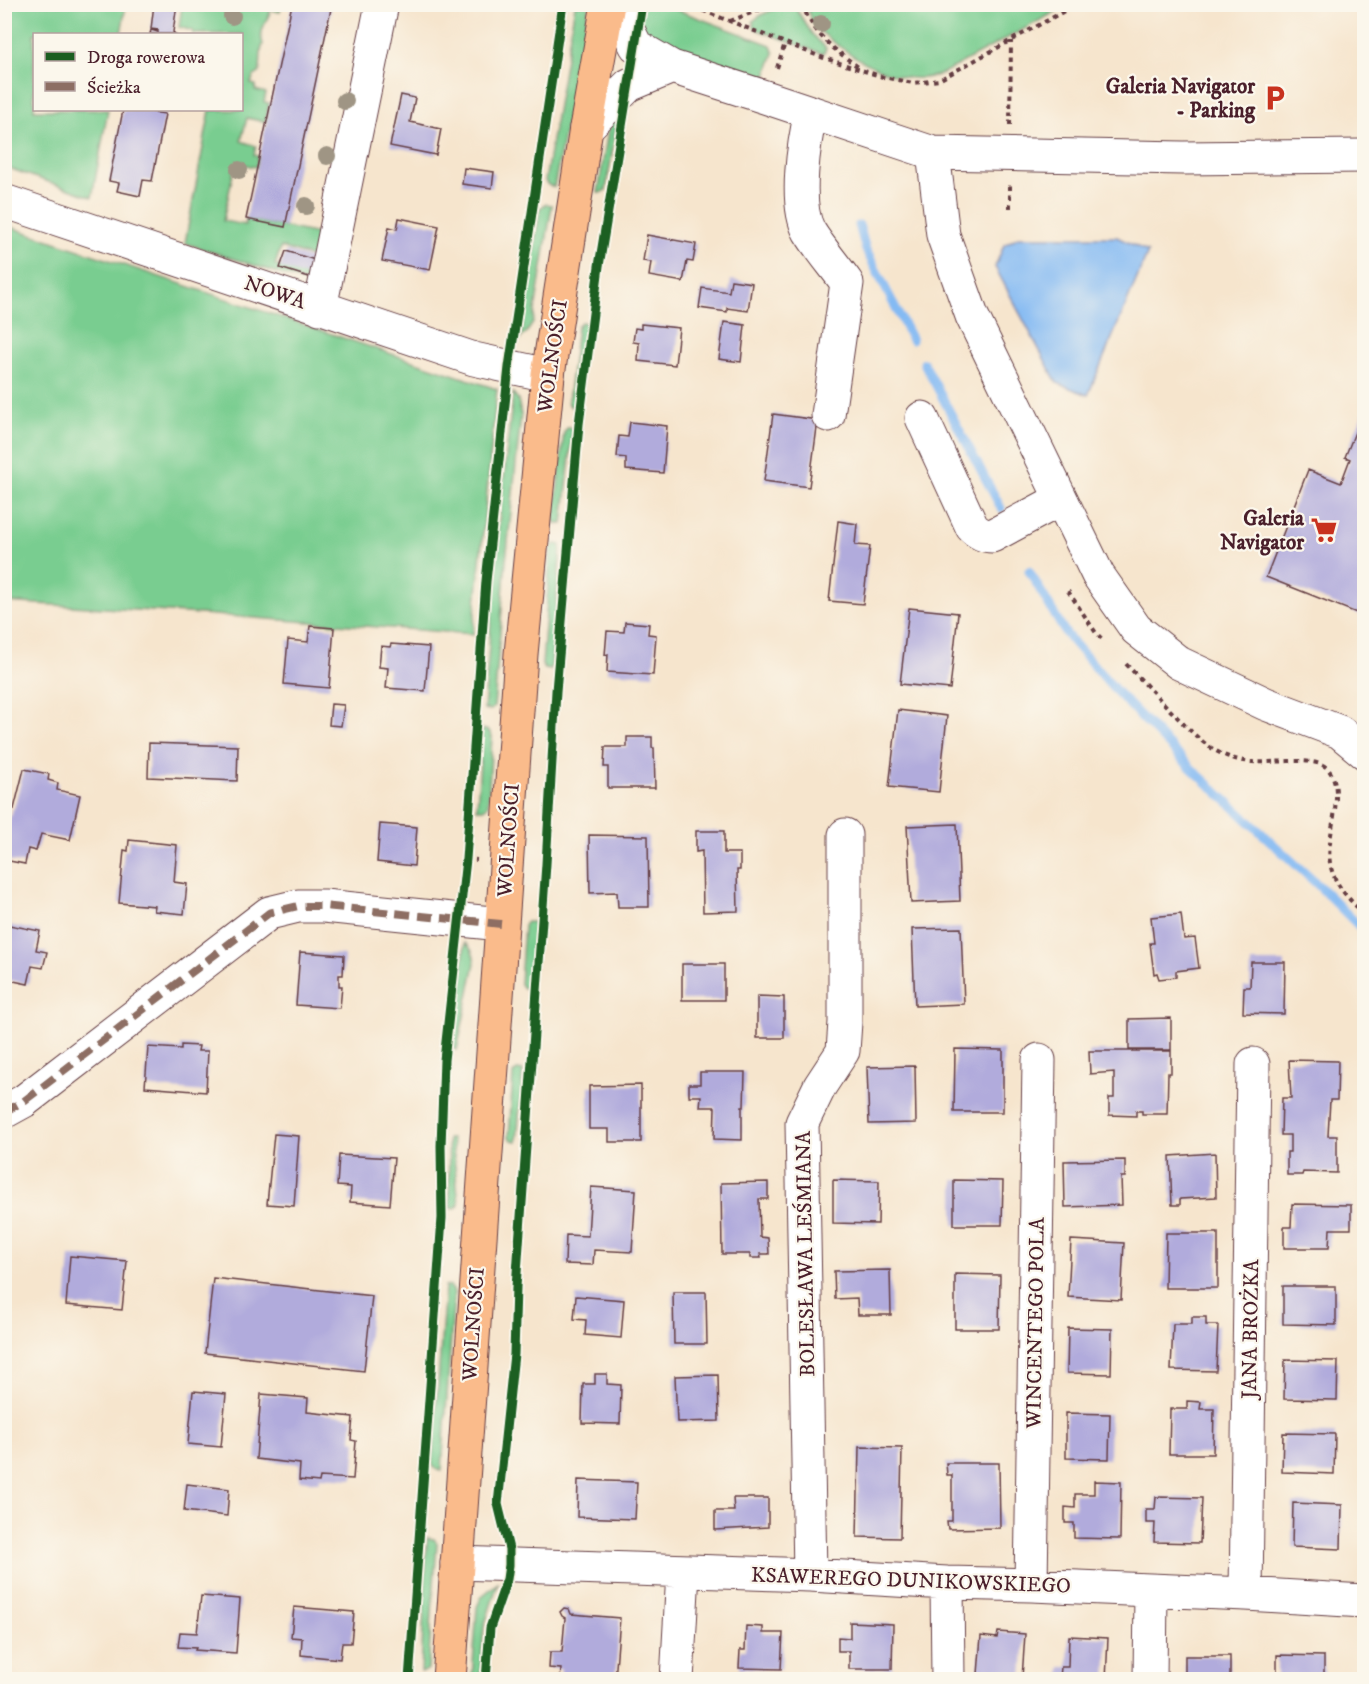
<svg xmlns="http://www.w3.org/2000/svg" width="1369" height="1684" viewBox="0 0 1369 1684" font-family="'IM FELL DW Pica',serif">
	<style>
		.green { fill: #79cd90; stroke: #62765e; stroke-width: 1.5 }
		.water { fill: #84baf3; stroke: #676c8f; stroke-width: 1.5 }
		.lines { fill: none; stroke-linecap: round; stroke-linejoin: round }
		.stream { stroke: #84baf3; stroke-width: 9 }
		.building { fill: #b1abdc }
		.minor-casing { stroke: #643d43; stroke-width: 35 }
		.major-casing { stroke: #643d43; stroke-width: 35 }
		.path { stroke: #643d43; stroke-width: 4; stroke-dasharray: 4.5 4.5; stroke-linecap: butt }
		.minor { stroke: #fff; stroke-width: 33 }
		.major { stroke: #fabb8b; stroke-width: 33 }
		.quiet { stroke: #8d6e63; stroke-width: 8; stroke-dasharray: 15 8; stroke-linecap: butt }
		.cycleway-casing { stroke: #fbf7ec; stroke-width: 13 }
		.cycleway { stroke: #1b5e20; stroke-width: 9 }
		.tree { fill: #9f9584 }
		.labels { text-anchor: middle; stroke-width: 4.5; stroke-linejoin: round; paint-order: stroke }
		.poi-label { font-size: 21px; font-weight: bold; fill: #4a1f2b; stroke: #fbf7ec; text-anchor: end }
		.street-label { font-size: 21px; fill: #4a1f2b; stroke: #fbf7ec }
	</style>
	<rect width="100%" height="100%" fill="#fbf7ec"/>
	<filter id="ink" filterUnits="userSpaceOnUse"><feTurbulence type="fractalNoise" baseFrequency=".0167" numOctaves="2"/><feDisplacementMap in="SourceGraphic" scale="12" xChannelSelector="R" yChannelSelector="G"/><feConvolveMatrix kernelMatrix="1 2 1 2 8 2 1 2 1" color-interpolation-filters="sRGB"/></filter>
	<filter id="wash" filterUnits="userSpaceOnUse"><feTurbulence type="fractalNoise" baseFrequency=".008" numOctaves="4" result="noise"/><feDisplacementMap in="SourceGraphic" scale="24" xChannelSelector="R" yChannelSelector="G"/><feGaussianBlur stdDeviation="1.35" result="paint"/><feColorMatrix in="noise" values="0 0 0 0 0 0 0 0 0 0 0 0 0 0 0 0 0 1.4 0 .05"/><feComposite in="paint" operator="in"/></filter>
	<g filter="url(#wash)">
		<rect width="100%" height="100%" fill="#f6e5cd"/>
		<path class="green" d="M5,4L126,5L121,34H34V110H108L92,197L5,167Z
			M263,4L281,8L280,12L271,10C267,21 258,32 263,44C259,53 262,64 259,73L253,77L251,84L256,85L255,90L266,93L264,102L269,103L265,122L247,118L241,141L256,146L254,155L258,156L256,167L246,165L240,171L234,169L223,221L245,225L246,219L319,234L315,258L281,247L275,265L309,277L305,282L185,243L210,110H242V34H193V31L179,27L182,5Z
			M575,5H589L554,187L548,185L545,181Z
			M632,5H664L771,45L774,53L764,82L673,53L646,33Z
			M784,5H792L795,7L812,34L826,48L824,53H821L758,30L754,27L753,21L761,15Z
			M806,5V4L1068,5L943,73C906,89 865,65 836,44C829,38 821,33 815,26C810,20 808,12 806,5Z
			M619,111L606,190L601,193H598L608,130Z
			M546,204L552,205L533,323L527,332L521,338L540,208Z
			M4,225L497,389L473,634L186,613L5,602Z
			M581,322L587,323L576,407H571L568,403L577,327Z
			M513,393L518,399L521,415L505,571L494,707L491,710L484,709L498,530Z
			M568,427L573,428L563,524H557L554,519L564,432Z
			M555,544L561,545L551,670L545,669L542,665L551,548Z
			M482,729L489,731L492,736L488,805L484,809H477Z
			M527,922H534L529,989L523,988L520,984L524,925Z
			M465,943C472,947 474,956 475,963L457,1050L453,1049Z
			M517,1070L523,1071L517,1141L512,1140L509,1137L513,1074Z
			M448,1139H452L459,1204L456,1208H450Z
			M445,1286H450L454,1292L442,1470H437L432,1465Z
			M427,1538L434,1539L437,1543L428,1669L424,1672H421Z
			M498,1583L484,1627L480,1679H472L477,1607L482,1596Z"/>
		<path class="water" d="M1018,237H1117L1148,252L1088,395L1057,383L995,267L1004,245Z"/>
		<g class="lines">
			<path class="stream" d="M859,225L866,250L912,340
				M924,363L1001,508
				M1029,571L1066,634L1118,693L1190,767L1319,886L1364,931"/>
		</g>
		<g id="blocks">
			<path class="building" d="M154,4H177L173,32L175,34H150L151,30L158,32V30L151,29Z
				M292,4H332L285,227L246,219Z
				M401,95L415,98L410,122L441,129L436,155L390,146Z
				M123,110H153V112L165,114L152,181L143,180L140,196L117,191L119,183L109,181Z
				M464,168L494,172L492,188L462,184Z
				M399,218L439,226L430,270L382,261L389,227L397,229Z
				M647,235L696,244L693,262L687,261L683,282L649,276L651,262L643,261Z
				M286,251L315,260L309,277L280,268Z
				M731,280L752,283L748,311L727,308V312L699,308L702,288L729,292Z
				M724,322L745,325L741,362L719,359Z
				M641,324L679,328L675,365L638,361L639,343L633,342L635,328L641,329Z
				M1364,410V616L1266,577L1308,470L1341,483L1350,459L1345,457Z
				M773,414L818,420L809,487L764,481Z
				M630,422L667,426L663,473L626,470V458L617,457L619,436L628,437Z
				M838,521L857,524L855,545L870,546L863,604L829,601Z
				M909,608L958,613L950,689L900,684Z
				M625,622L649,624L648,634L656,635L653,675L607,672L608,654L605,655L607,631L624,632Z
				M310,626L334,628L329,688L284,684L288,640L308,642Z
				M391,644L429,647L425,691L386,688L388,668L379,667L381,646L390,647Z
				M331,704L344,705L341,726L329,725Z
				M898,710L947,716L939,792L889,787Z
				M627,737H652V748H654L655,788H608V767H604L605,747H627Z
				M149,743L238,746L237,781L148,777Z
				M24,769L49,774L48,780L58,783L57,790L80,795L70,840L41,834L36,851L28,849L25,864L4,860V845L12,808L14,809Z
				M380,824L417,827L414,866L377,862Z
				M957,824L960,901L911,903L907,826Z
				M696,831H724V853H740V870H737L738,911L703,912L702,851L696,852Z
				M589,835L648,836L649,907H618L617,892L590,893Z
				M129,840L177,845L174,882L187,884L184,914L154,911L155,906L119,903L124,850L128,851Z
				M1181,914L1184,939L1195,938L1199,968L1176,971V977L1159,979L1157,973L1154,974L1150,943H1154L1151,917Z
				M4,924L40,931L36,950L47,952L43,968L32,966L28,984L4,979Z
				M961,928L964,1004L915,1006L912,929Z
				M300,952L344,955L343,975H339V986H342L340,1008L296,1005Z
				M1251,962H1285L1284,1014L1243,1013L1244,987H1250Z
				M682,964H724V1000H682Z
				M757,996L784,997V1038H757Z
				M1171,1018V1050H1129V1019Z
				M181,1045L199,1046L198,1051H208L206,1092L145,1087L148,1047L181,1049Z
				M955,1049L1003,1050V1112H954Z
				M1089,1051H1171V1073H1168L1167,1114H1142V1111H1136V1116L1109,1115V1098H1114V1072L1090,1074Z
				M1289,1060L1338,1061L1337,1100H1330L1328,1136H1337V1173L1303,1172L1302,1175H1287V1152H1290V1135H1281L1282,1098H1291Z
				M915,1066L916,1123L869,1124L867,1067Z
				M700,1072H745L744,1107H742V1140L714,1139L715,1107H700L701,1096H689V1084H700Z
				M641,1085V1142H609V1129H589V1086Z
				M274,1134L299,1136L294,1206L267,1204Z
				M1215,1153L1216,1197L1180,1199V1205H1172L1170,1156Z
				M339,1155L394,1158L390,1205L350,1202L351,1187L337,1186Z
				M1125,1160V1177H1121L1122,1205L1065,1207L1064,1161Z
				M833,1180L879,1181L878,1224L833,1223Z
				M954,1180L1003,1181L1002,1225H954Z
				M768,1182V1199H759L760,1237L768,1238L769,1254H760L761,1258H750V1254H722L721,1183Z
				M591,1187L636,1190L632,1252L594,1250L593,1265L565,1264L566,1235L588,1236Z
				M1292,1204L1351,1205V1229H1330L1329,1248H1284V1227H1291Z
				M1166,1233H1218V1288H1165Z
				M1071,1240L1124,1243L1121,1300L1068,1297Z
				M70,1256L127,1261L122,1310L66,1305Z
				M890,1270L891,1315H858L857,1298L835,1299L834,1271Z
				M955,1274L1000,1275L999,1329H955Z
				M213,1278L372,1296L364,1371L205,1353Z
				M1283,1286H1336V1325L1283,1324Z
				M673,1292H706L707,1344H674Z
				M576,1296L624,1300L621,1338L585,1335L586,1320L574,1319Z
				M1192,1317H1206V1325H1218L1216,1371L1171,1370L1173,1324H1192Z
				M1068,1328L1112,1329L1111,1374L1067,1373Z
				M1285,1360L1338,1361L1337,1400L1284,1399Z
				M595,1374H607V1384L621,1385L620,1424L582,1423L583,1384H595Z
				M718,1375L719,1421L677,1422L675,1376Z
				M193,1391L226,1394L221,1447L188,1444Z
				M261,1394L308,1398L307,1412L353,1417L351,1440L356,1441L353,1479L320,1477L319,1482L299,1480L300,1464L256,1459Z
				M1187,1401L1201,1402L1200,1409H1214L1213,1454H1169L1170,1409H1187Z
				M1066,1413L1110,1414L1109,1459L1066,1458Z
				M1283,1433L1335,1434L1334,1474L1282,1472Z
				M859,1447L902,1448L900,1538L857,1537Z
				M946,1463H999L1000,1528L948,1529L947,1521H952V1475H947Z
				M578,1480L637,1482L635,1519L577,1517Z
				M1094,1481L1121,1482L1120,1539L1074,1538V1523H1065V1507L1075,1508V1494H1094Z
				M187,1484L229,1489L227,1516L184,1511Z
				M1156,1497L1202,1498L1200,1543L1154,1542L1155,1523H1146V1509H1155Z
				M733,1498H768V1527L715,1530V1511H734Z
				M1293,1503L1342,1505L1341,1549L1292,1547Z
				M201,1596L240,1599L236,1653L195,1650L196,1648L178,1647L180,1632L197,1633Z
				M294,1607L354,1612L351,1643H342L340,1659L301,1655L302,1638L291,1637Z
				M564,1608L569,1609L571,1614L620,1618L615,1680H560L561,1669L549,1668L550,1652H562L565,1618L562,1616L560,1612Z
				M850,1622L893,1624L892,1669H849V1651H838V1637L850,1638Z
				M746,1626L763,1627V1633H783L781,1669L739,1668L740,1650H745Z
				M998,1632L1025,1634L1022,1678L978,1674L981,1636L997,1638Z
				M1069,1636L1108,1638L1106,1680L1060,1678L1061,1667H1068Z
				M1277,1655L1324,1656V1680H1277Z
				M1185,1656H1230V1680H1185Z"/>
		</g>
	</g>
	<g filter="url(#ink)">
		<use href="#blocks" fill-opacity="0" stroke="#643d43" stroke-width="1.5"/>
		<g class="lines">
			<g class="minor-casing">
				<path id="minor" d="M672,67L768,98L933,153L1183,158L1364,156
					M811,112C804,142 794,203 809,231C820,249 835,266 847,283L828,415
					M586,128L629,85L672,67L636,46L615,4
					M933,153L943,235L972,316L1098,575L1136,629L1179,663L1266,704L1340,732L1364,752
					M4,201L474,359L548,375
					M320,308L382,4
					M922,418L972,527C978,533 983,536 992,536L1061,499
					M4,1112L24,1101L269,913L298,906H324L501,924
					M457,1563L810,1575L947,1583L1031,1585L1246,1594L1364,1601
					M810,1575L802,1123L820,1086L843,1051L845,1022V835
					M947,1583L948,1680
					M1031,1585L1039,1060
					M1246,1594L1253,1064
					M677,1680L683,1572
					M1150,1680L1151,1591"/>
			</g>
			<g class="major-casing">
				<path id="major" d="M449,1680L521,654L548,375L586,128L608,4"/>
			</g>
			<path class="path" d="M686,4L821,57L883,77L913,83L939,80L1077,4
				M802,4C814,36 834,49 861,69
				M730,21L775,4
				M777,68L785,43
				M1010,125L1011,41
				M1010,208V184
				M1068,591L1096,633L1102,639
				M1126,664C1140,679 1155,694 1170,710C1189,729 1207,751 1235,759C1240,760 1247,762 1253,762C1271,764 1316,755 1328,769C1349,794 1321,840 1332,871C1338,889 1351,901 1364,914
				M466,859L477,860"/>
			<use href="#minor" class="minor"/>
			<use href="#major" class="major"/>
			<path class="quiet" d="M4,1112L24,1101L269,913L298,906H324L501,924"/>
			<g class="cycleway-casing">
				<path id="cycleway" d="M409,1680L442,1218L441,1146L444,1060L466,859L486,581L509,367L563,4
					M486,1680L490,1628L507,1579L509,1565V1549L498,1504L514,1354L516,1287L546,864L556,691L579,424L599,266L642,4"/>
			</g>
			<use href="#cycleway" class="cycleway"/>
		</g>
		<g class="tree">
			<circle cx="232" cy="16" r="9"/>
			<circle cx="821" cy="24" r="9"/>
			<circle cx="345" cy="101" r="9"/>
			<circle cx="327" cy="156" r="9"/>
			<circle cx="239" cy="170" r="9"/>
			<circle cx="306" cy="206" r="9"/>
		</g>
	</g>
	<defs>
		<g id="parking-bare" transform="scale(2.07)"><path d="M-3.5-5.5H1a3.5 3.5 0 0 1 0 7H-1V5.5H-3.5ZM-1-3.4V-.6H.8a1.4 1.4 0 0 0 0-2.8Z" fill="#c8321e" stroke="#fbf7ec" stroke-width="2.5" paint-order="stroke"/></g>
		<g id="supermarket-bare" transform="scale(2.07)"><path d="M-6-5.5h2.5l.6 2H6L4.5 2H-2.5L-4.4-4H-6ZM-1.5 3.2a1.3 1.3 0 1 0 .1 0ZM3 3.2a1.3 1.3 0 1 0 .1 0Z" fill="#c8321e" stroke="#fbf7ec" stroke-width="2.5" paint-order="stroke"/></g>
	</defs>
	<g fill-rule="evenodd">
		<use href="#parking-bare" x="1275" y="98"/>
		<use href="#supermarket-bare" x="1324" y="530"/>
	</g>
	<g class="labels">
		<g class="poi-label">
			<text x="1255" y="93">Galeria Navigator<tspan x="1255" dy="24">- Parking</tspan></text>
			<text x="1304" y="525">Galeria<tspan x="1304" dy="24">Navigator</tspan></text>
		</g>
		<g class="street-label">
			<text transform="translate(275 292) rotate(19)" y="7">NOWA</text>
			<text transform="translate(552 356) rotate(-82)" y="7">WOLNOŚCI</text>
			<text transform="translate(508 840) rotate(-86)" y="7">WOLNOŚCI</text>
			<text transform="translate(805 1254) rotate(-91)" y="7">BOLESŁAWA LEŚMIANA</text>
			<text transform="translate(1035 1323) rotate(-89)" y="7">WINCENTEGO POLA</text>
			<text transform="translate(473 1324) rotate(-86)" y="7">WOLNOŚCI</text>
			<text transform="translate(1250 1329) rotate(-89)" y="7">JANA BROŻKA</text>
			<text transform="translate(911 1580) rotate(2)" y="7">KSAWEREGO DUNIKOWSKIEGO</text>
		</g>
	</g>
	<rect width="1369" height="1684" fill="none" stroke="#fbf7ec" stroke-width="24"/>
	<rect x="33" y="33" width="210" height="78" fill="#fbf7ec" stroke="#b4a19f" stroke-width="1.5"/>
	<rect x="45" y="52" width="30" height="9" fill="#1b5e20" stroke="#b4a19f" stroke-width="1.5"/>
	<text x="87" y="63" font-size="18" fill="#4a1f2b">Droga rowerowa</text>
	<rect x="45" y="82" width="30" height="9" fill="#8d6e63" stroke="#b4a19f" stroke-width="1.5"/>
	<text x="87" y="93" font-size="18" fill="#4a1f2b">Ścieżka</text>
</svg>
